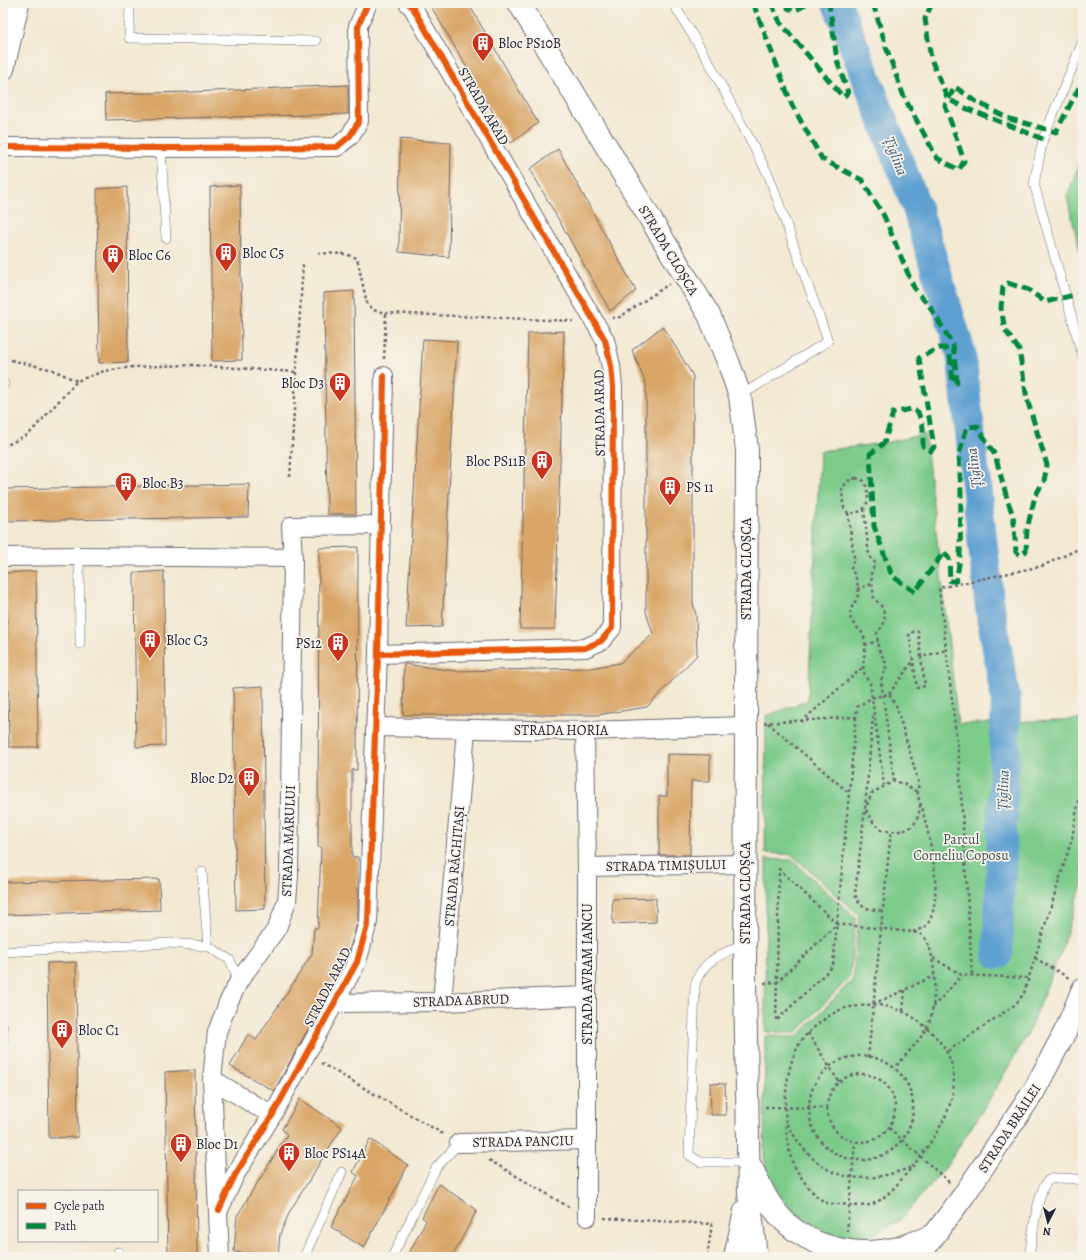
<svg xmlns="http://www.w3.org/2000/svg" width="1086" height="1260" viewBox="0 0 1086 1260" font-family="Alegreya,serif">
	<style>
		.green { fill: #7bcb8b; stroke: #4e7663 }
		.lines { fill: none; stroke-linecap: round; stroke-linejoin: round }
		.river { stroke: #5fa0d2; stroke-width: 30 }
		.building { fill: #d9a667 }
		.lane-casing { stroke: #6b6870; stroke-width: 10 }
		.street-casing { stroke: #6b6870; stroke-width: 20 }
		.secondary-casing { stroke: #6b6870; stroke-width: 24 }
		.primary-casing { stroke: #6b6870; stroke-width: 24 }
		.path { stroke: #6b6870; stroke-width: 2.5; stroke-dasharray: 3 3; stroke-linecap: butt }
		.lane { stroke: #fff; stroke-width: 9 }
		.street { stroke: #fff; stroke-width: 18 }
		.secondary { stroke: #fff; stroke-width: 22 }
		.primary { stroke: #fff; stroke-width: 22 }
		.quiet { stroke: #00873e; stroke-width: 5; stroke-dasharray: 10 5; stroke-linecap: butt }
		.cycleway-casing { stroke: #f7f3e8; stroke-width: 8 }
		.cycleway { stroke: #e8590c; stroke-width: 6 }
		.labels { text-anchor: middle; stroke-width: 3.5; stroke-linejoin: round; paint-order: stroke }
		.poi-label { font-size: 14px; fill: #22223b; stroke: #f7f3e8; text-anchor: start }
		.street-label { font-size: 14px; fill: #22223b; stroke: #f7f3e8 }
		.park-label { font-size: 14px; fill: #3d5553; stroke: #f7f3e8 }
		.water-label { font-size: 15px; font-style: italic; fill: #3a5477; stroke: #f7f3e8 }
	</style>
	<rect width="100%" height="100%" fill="#f7f3e8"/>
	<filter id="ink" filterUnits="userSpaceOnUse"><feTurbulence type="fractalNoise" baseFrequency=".025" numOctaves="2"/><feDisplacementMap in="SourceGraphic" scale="8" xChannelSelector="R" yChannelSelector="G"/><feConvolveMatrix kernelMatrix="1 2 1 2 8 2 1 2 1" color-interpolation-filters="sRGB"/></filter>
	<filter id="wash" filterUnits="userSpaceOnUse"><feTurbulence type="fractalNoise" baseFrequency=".012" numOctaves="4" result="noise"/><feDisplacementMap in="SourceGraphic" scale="16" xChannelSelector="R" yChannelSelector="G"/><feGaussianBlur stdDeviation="0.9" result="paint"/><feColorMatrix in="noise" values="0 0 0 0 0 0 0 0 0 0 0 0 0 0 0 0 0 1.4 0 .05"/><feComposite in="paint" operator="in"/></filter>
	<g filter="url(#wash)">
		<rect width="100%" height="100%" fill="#f3e9d3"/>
		<path class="green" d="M1083,152V264L1067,197Z
			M925,434L958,724L1083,719V881L1060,954L1028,1033L991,1097L946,1167L900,1220L864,1239L830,1234L796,1214L770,1185L764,1158L765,1036L797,1037L853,979L859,915L792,855L765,853L766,716L808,700L820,451L884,443Z
			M766,859L792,860L856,918L850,977L796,1033L765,1032Z"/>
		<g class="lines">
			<path class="river" d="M837,3L917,208L961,353L990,608L1006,701L998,954"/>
		</g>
		<g id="blocks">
			<path class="building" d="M429,3H468L538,123L511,143Z
				M348,85V114L106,120L105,94L191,92Z
				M400,139L451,143L449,257L399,252Z
				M558,149L636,291L610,311L530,169Z
				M240,185L242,360L212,361L210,187Z
				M127,187L128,362L99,363L97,189Z
				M354,291L356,514H327L324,293Z
				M663,326L693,376V603L696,615L697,655L647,707L597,715H403L404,664L455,671L590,668L620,663L653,634L646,612V384L632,350Z
				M564,331L555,629H520L528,333Z
				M423,339L457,341L442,627L406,628Z
				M249,484L248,517L3,521V489Z
				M358,547L357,770H352V857H358V920L347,958L274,1091L230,1066L248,1034L256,1040L312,954L314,928H318L321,847H318L319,548Z
				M36,571L38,747H9L6,573Z
				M164,571L165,746L136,747L134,573Z
				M263,686L265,909L236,910L233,688Z
				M667,754L710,755V781H691L690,855H659V796H667Z
				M159,879L160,910L3,915V882Z
				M656,898V922L613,924L612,899Z
				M76,962L78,1137L49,1138L47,963Z
				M195,1070L197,1257H168L165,1072Z
				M710,1083L725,1084L726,1115H711Z
				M300,1099L342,1127L290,1211L280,1234L278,1255L234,1252L237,1216L287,1135L282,1129Z
				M370,1139L408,1165L364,1248L331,1227L358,1176L353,1172Z
				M439,1184L477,1210L452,1257H407L426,1221L422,1217Z"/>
		</g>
	</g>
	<g filter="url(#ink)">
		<use href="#blocks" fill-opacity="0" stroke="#6b6870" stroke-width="1"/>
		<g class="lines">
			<g class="lane-casing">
				<path id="lane" d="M130,3L129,38L316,41
					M673,3L710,64L769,176L828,341L740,396
					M1083,41L1043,139L1034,184L1083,357
					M161,148L166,238
					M3,384H4
					M79,556L80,644
					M202,872L208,946
					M745,943C723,954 701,960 695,986L689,1155L700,1162H749
					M3,952L169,943L208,946L230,960L239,981
					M1069,1027L1083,1023
					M3,1028V1040
					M118,1257V1252
					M304,1257L342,1172
					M392,1257L436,1168L459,1143
					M1029,1257C1031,1244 1038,1186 1049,1180C1058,1176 1073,1179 1083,1180"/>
			</g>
			<g class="street-casing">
				<path id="street" d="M3,147L161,148L337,147L350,136L359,121L358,26L368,3
					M3,557L79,556L293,558
					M378,654L585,648L601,641L612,628L613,387L611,366L605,340L413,8L408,3
					M376,727L585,731L746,726
					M585,731L587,867V1217
					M587,867L744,864
					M442,1002L466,730
					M335,1003L442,1002L587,996
					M212,1079L256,1106L273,1114
					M459,1143L587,1140
					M219,1210L235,1175L273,1114L357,962L368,922L378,654L384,376
					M220,1257L212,1079L217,1032L228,1003L239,981L277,928L287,901L289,876L293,558L291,526L381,525"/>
			</g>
			<g class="secondary-casing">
				<path id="secondary" d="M3,69L18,3"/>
			</g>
			<g class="primary-casing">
				<path id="primary" d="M519,3L709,315L729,364L740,396L747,450L745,985L749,1194L756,1257
					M751,1167C756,1176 760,1186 765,1195C791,1244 846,1260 899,1248C910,1244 922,1240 934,1235
					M735,1257L745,1211
					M918,1257L964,1195L1034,1091L1067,1028L1083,989"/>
			</g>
			<path class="path" d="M318,253L345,254L357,258L367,304L373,310L386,313L573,321
				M612,318L620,317L669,284
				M384,359L386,313
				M11,360L53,370L77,381
				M3,447L29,434L77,381L104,371L133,367L192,365L296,372
				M290,477L303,263
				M856,478L864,481C872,496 869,515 848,513L843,506L842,488L848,481Z
				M864,509L869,556L875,563L871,574L874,599C887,608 888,622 877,633C878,638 877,646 879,650C887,666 889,662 881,680L894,781
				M848,513L854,557L851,569C856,575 859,586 858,595C857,601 850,607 850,614C850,626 862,628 864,637C869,655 856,666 870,683L884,785
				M857,589L872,584
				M865,645L878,641
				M921,657L918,631L909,633L917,688L925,686L921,657L946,650
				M889,694L913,661
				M873,716L865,809L855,893C858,909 869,909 883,911
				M801,722L862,668
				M764,723L856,717L857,707L871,698L889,694L896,705L919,784C915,798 922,803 924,816C931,843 944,900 927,925C924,928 918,930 913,932
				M768,723L848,792
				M867,805L872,793L894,781L904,784L917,792
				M866,810L873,822L881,830C903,833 918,832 920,805
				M837,924L779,869L776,1021L833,966L856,717
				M933,958L962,975L1029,978
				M1035,958L1069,978
				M972,974L959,760L939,588L1042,566L1083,547
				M764,983L777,982L837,924L913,932C917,933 922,934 924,937C938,954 937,1009 927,1027C919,1042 905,1055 895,1068
				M873,1004C900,1008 913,1014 933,1034C976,1077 944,1127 913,1166C902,1178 886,1201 869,1205C861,1207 849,1205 840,1204C836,1204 831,1204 827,1203C814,1198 795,1171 791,1158C782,1124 781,1059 808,1033C818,1023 835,1010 849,1007C857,1006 867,1006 875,1003C895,995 914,985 934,976
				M933,1007L962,975
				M903,1011L905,990
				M808,1033L839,1082
				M948,1051L1016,1004L1024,993L1072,839L1083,772
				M809 1108a52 52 0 1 1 104 0a52 52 0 1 1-104 0Z
				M868,1057L891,831
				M321,1063L445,1135
				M827 1108a34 34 0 1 1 68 0a34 34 0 1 1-68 0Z
				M765,1107L827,1108
				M787,1124C818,1179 854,1189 912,1167
				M889,1128L950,1183
				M489,1160L569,1207
				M604,1218L712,1224L707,1257
				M847,1232L855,1142"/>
			<use href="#lane" class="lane"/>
			<use href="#street" class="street"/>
			<use href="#secondary" class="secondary"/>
			<use href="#primary" class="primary"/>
			<path class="quiet" d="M753,3L792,105L822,159L862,180L884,216L914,288L930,307L953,345L957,383L953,382L950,355L945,348H939L919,358L934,447L931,451L923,446V427L918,412L911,409L893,413L884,443L870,454L874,526L892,576L915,592L944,552L949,559L950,581H956L960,559L961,493L959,454L967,427L977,426L995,455L1008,502L1013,515L1016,552L1020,555L1026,551L1027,529L1035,496L1044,481L1047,465L1027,399L1019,350L1005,330L1001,308L1003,287L1008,283L1029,290L1045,302L1083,293
				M771,3L780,22L843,97L848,93L837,60L829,3
				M788,3V8L794,11L809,3
				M873,3L886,47L904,97L937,158L959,170L964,161L945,105L955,87L977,102L1010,119L1056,132L1083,80
				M932,3L925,19L931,59L948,99L963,107L1043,139"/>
			<g class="cycleway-casing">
				<path id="cycleway" d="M3,147L161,148L337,147L350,136L359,121L358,26L368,3
					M378,654L585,648L601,641L612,628L613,387L611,366L605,340L413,8L408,3
					M219,1210L235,1175L273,1114L357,962L368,922L378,654L384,376"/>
			</g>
			<use href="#cycleway" class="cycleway"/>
		</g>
	</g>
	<defs>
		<g id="building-pin" transform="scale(1.15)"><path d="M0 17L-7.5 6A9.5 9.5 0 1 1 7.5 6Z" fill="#c8321e" stroke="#f7f3e8"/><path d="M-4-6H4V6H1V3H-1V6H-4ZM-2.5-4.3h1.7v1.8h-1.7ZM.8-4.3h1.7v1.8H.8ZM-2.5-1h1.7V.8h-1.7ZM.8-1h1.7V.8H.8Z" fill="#fff"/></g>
	</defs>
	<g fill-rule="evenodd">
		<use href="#building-pin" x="483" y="43"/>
		<use href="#building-pin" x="226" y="253"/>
		<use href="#building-pin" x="113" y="255"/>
		<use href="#building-pin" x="340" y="383"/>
		<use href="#building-pin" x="542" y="461"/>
		<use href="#building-pin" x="126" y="483"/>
		<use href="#building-pin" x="670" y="487"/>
		<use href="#building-pin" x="150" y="640"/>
		<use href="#building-pin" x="338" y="643"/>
		<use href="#building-pin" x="249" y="778"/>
		<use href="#building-pin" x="62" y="1030"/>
		<use href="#building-pin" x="181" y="1144"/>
		<use href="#building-pin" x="289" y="1153"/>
	</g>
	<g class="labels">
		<g class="poi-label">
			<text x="498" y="48">Bloc PS10B</text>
			<text x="242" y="258">Bloc C5</text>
			<text x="128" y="260">Bloc C6</text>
			<text x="324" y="388" text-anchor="end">Bloc D3</text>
			<text x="526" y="466" text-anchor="end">Bloc PS11B</text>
			<text x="142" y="488">Bloc B3</text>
			<text x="686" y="492">PS 11</text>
			<text x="166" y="645">Bloc C3</text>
			<text x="322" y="648" text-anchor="end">PS12</text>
			<text x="234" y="783" text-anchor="end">Bloc D2</text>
			<text x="78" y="1035">Bloc C1</text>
			<text x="196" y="1149">Bloc D1</text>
			<text x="304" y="1158">Bloc PS14A</text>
		</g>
		<g class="street-label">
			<text transform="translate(484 106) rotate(60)" y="5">STRADA ARAD</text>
			<text transform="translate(669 250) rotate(59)" y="5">STRADA CLOȘCA</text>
			<text transform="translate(599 413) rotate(-91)" y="5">STRADA ARAD</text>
			<text transform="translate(746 569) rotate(-90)" y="5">STRADA CLOȘCA</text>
			<text x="561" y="735">STRADA HORIA</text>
			<text transform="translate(288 841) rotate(-88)" y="5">STRADA MĂRULUI</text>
			<text transform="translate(666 865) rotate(-1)" y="5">STRADA TIMIȘULUI</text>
			<text transform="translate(454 866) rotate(-85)" y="5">STRADA RĂCHITAȘI</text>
			<text transform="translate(745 893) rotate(-90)" y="5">STRADA CLOȘCA</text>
			<text transform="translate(587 974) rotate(-90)" y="5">STRADA AVRAM IANCU</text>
			<text transform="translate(327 987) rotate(-63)" y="5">STRADA ARAD</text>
			<text transform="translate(461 1000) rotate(-2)" y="5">STRADA ABRUD</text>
			<text transform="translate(1009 1128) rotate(-57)" y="5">STRADA BRĂILEI</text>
			<text transform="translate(523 1141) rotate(-1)" y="5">STRADA PANCIU</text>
		</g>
		<g class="park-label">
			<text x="961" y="844">Parcul<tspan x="961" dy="16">Corneliu Coposu</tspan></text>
		</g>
		<g class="water-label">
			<text transform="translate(896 156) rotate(69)" y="5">Țiglina</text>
			<text transform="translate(974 468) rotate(-97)" y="5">Țiglina</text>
			<text transform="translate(1003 790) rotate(-88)" y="5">Țiglina</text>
		</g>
	</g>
	<rect width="1086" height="1260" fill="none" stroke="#f7f3e8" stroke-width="16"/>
	<rect x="18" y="1190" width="140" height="52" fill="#f7f3e8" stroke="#a29fa3"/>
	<rect x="26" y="1203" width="20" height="6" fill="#e8590c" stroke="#a29fa3"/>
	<text x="54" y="1210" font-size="12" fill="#22223b">Cycle path</text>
	<rect x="26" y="1223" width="20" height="6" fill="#00873e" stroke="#a29fa3"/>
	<text x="54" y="1230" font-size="12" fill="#22223b">Path</text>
	<g transform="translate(1048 1222) rotate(186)" stroke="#f7f3e8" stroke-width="3" paint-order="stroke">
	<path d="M0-3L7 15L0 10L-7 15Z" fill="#22223b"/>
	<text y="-6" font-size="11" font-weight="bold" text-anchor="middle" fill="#22223b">N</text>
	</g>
</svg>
